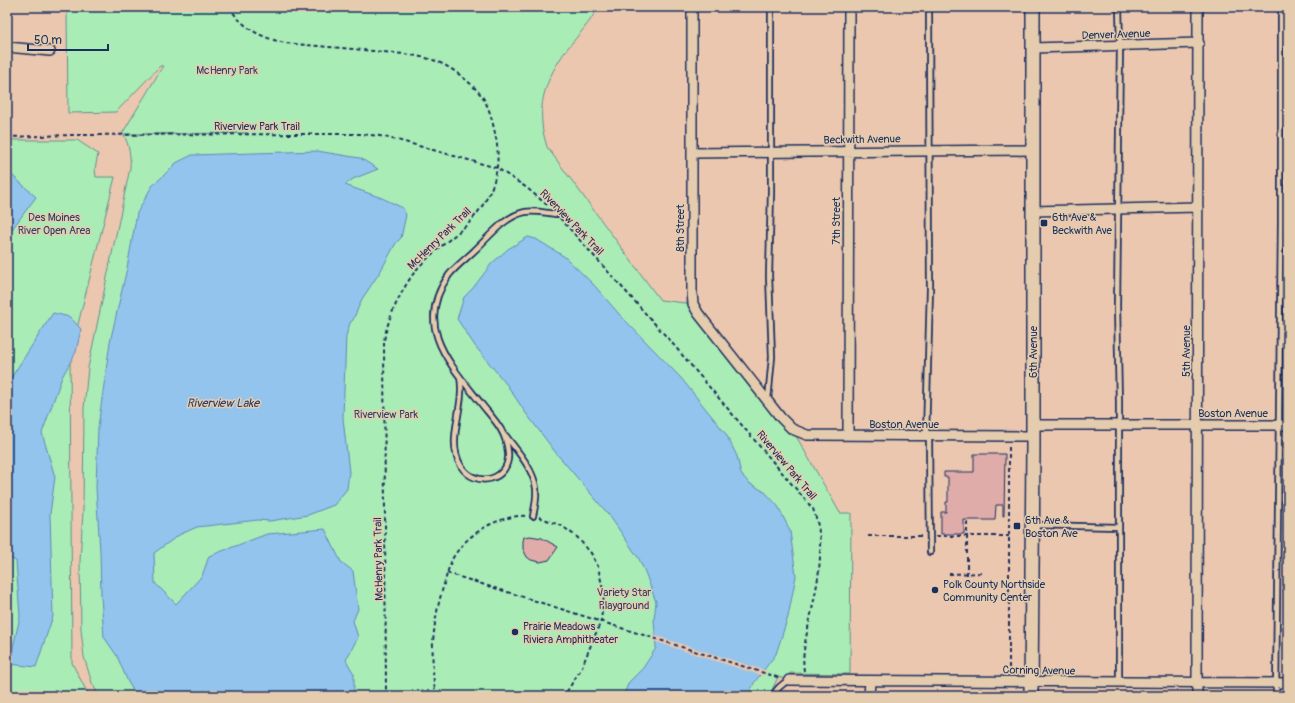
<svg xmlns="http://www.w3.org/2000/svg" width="1295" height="703" viewBox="0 0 1295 703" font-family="Pangolin,sans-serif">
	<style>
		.green { fill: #aaecb6; stroke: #628e8a }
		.water { fill: #92c4ee; stroke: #6288b4 }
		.pier { fill: #ebc7af }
		.building { fill: #e0acaa; stroke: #1b2f5e }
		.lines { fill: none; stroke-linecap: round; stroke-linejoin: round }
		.service-casing { stroke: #1b2f5e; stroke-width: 8 }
		.minor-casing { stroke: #1b2f5e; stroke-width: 12 }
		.secondary-casing { stroke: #1b2f5e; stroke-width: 16 }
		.path { stroke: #1b2f5e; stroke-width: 2; stroke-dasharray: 4 3; stroke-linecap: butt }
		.service { stroke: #e6ccae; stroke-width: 4.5 }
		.minor { stroke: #e6ccae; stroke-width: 9 }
		.secondary { stroke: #e6ccae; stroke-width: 13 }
		.poi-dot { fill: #1b2f5e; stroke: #e6ccae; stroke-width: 1.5 }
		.labels { text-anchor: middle; stroke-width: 3; stroke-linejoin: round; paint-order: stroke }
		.street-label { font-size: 11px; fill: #1b2f5e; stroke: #e6ccae }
		.park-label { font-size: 11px; fill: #294267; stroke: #e6ccae }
		.poi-label { font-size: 11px; fill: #1b2f5e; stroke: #e6ccae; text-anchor: start }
		.water-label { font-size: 12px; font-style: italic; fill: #273e6c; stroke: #e6ccae }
	</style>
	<rect width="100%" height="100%" fill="#ebc7af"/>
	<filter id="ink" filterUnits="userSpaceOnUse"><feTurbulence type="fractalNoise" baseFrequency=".025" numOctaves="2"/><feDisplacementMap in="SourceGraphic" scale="8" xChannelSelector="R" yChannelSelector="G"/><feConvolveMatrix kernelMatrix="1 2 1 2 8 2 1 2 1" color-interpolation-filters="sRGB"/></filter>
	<g filter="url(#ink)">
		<path class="green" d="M67,7H598C590,23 578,35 567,49C551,71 539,95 542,123C542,131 545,139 547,147L660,300L693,304L792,429L840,513H851L850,674L790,673L789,680L778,677L769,696H99L92,683L84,657L81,629L80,561L83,512L84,408L88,368L130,168C131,156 129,145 124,135L248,133L122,134L163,66H160L116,112L68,113Z
			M7,140H77L98,154L95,169L96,177H115L70,356L72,663L89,696H7Z"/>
		<path class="water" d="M317,151L360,158L378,169L353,179L345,185L382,198L403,208L406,215L401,238L396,243L380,272L362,299L353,320L350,323L346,336L343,418L349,472L347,489L334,505L308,515L270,521L258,520L197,527L179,535L154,553L155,583L176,604L202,576L209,556L267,534L325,529L341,562L353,571L358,609L353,621L358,637L346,660L354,674V696H136L128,682L117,656L104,637L101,597L100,552L96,487L98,427L110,342L127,268L137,213L152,186L162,177L176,163L192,155Z
			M12,175L36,197L7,236V176Z
			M528,237L536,239L565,257L594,285L619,314L681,378L726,434L737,456L741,474L749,483L765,492L778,506L790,531L796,576L788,617L776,654L754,683L748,696H623L629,682L643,668L656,648L654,619L656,602L645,572L639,559L609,515L556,453L525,412L507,385L475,346L457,319L464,297L473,288L492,263L508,249Z
			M53,313L70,317L81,329L76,352L62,377L42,433L55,477L50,514L53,616L36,667L9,664L20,617L16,561L7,557V384Z"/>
		<path class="pier" d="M653,635L767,671L763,676L653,641Z"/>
		<path class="building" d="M974,454H1005L1004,516H1003V505H996L995,520H964V534H941V512H946V502H948V477H944V472H974Z
			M530,536L542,538L558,547L549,560L540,562L531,560L527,557L523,549V541L524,537Z
			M781,693H850V695H856V696H781Z
			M917,693H936V696H917Z"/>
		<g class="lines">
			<g class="service-casing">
				<path id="service" d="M460,377C466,406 445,440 461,466C475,489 511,481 508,452C506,431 495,421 483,406C451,365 412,327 449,275C456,266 467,258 475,250C490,236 505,216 525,212C535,210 546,213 556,214
					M768,400L772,357L769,276L771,192V7
					M506,436C517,451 533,468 536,488C537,497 535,507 533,516
					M926,436L930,289L929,7
					M929,436L930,552
					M1033,525L1119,527
					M1119,683V402L1117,306L1120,46L1119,7
					M773,696C776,689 782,684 789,680
					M1276,696L1281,223V7"/>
			</g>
			<g class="minor-casing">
				<path id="minor" d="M692,7V292L693,304L698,313L781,418L792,429L807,435L1033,436
					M7,47L50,51
					M1033,48L1199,43
					M692,153L1033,150
					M1033,211L1198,207
					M1033,425H1288
					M848,435L849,7
					M789,680L1288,683
					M869,696L870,681
					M1197,696L1198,7"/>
			</g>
			<g class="secondary-casing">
				<path id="secondary" d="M1031,696L1033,447V7"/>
			</g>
			<path class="path" d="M229,7C244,29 260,37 285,43C315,46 344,48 373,51C393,53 414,54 433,60C449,65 471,82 481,95C490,107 493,124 496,138C502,172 491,199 468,224C452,238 430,254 417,269C403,286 386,321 384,342L386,696
				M7,137L72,135L316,134H361L380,136L401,141L497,168L527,188L547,205
				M560,218L672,343L813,509C828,547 816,590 808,628C805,642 802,656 804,671
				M1009,447V671
				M539,517L562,526L577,537L591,553L598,567L604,594L601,621L581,669L564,696
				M868,536H924
				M936,536H1009
				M447,573L780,678
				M949,574L984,573
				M949,582H984
				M967,582V520
				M436,696C429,657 433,618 445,581C448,571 450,561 456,553C465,540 477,531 491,524C502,519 515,515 527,516"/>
			<use href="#service" class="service"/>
			<use href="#minor" class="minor"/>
			<use href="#secondary" class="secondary"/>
		</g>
	</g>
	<g class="poi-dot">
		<rect x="1040" y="219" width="8" height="8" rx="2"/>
		<rect x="1013" y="522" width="8" height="8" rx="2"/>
		<circle cx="935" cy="590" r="4"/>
		<circle cx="515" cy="632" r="4"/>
	</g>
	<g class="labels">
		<g class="street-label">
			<text transform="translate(1116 34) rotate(-2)" y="4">Denver Avenue</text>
			<text x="257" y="130">Riverview Park Trail</text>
			<text transform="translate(862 139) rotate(-1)" y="4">Beckwith Avenue</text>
			<text transform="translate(836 221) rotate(-90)" y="4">7th Street</text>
			<text transform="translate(572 222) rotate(46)" y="4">Riverview Park Trail</text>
			<text transform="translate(680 228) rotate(-90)" y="4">8th Street</text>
			<text transform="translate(439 238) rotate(-44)" y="4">McHenry Park Trail</text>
			<text transform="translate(1186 351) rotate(-90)" y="4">5th Avenue</text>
			<text transform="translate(1033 352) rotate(-90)" y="4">6th Avenue</text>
			<text x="1233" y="417">Boston Avenue</text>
			<text x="904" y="428">Boston Avenue</text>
			<text transform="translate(787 465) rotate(50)" y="4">Riverview Park Trail</text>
			<text transform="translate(378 559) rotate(-91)" y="4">McHenry Park Trail</text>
			<text transform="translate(1039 670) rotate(1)" y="4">Corning Avenue</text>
		</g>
		<g class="park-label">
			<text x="227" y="74">McHenry Park</text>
			<text x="54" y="221">Des Moines<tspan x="54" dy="13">River Open Area</tspan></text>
			<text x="386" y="418">Riverview Park</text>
			<text x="624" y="596">Variety Star<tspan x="624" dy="13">Playground</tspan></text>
		</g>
		<g class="poi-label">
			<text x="1052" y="221">6th Ave &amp;<tspan x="1052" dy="13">Beckwith Ave</tspan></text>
			<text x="1025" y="524">6th Ave &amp;<tspan x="1025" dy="13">Boston Ave</tspan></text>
			<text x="943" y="588">Polk County Northside<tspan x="943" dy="13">Community Center</tspan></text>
			<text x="523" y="630">Prairie Meadows<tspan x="523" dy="13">Riviera Amphitheater</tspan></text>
		</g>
		<g class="water-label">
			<text x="223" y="407">Riverview Lake</text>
		</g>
	</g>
	<rect width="1295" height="703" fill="none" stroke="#e6ccae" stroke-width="24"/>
	<rect x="12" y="12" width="1271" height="679" fill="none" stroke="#1b2f5e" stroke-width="1.5" filter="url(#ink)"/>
	<path d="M28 44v6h80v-6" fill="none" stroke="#1b2f5e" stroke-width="2"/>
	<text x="34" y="44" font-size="12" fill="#1b2f5e" stroke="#e6ccae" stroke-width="3" paint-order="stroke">50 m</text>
</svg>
